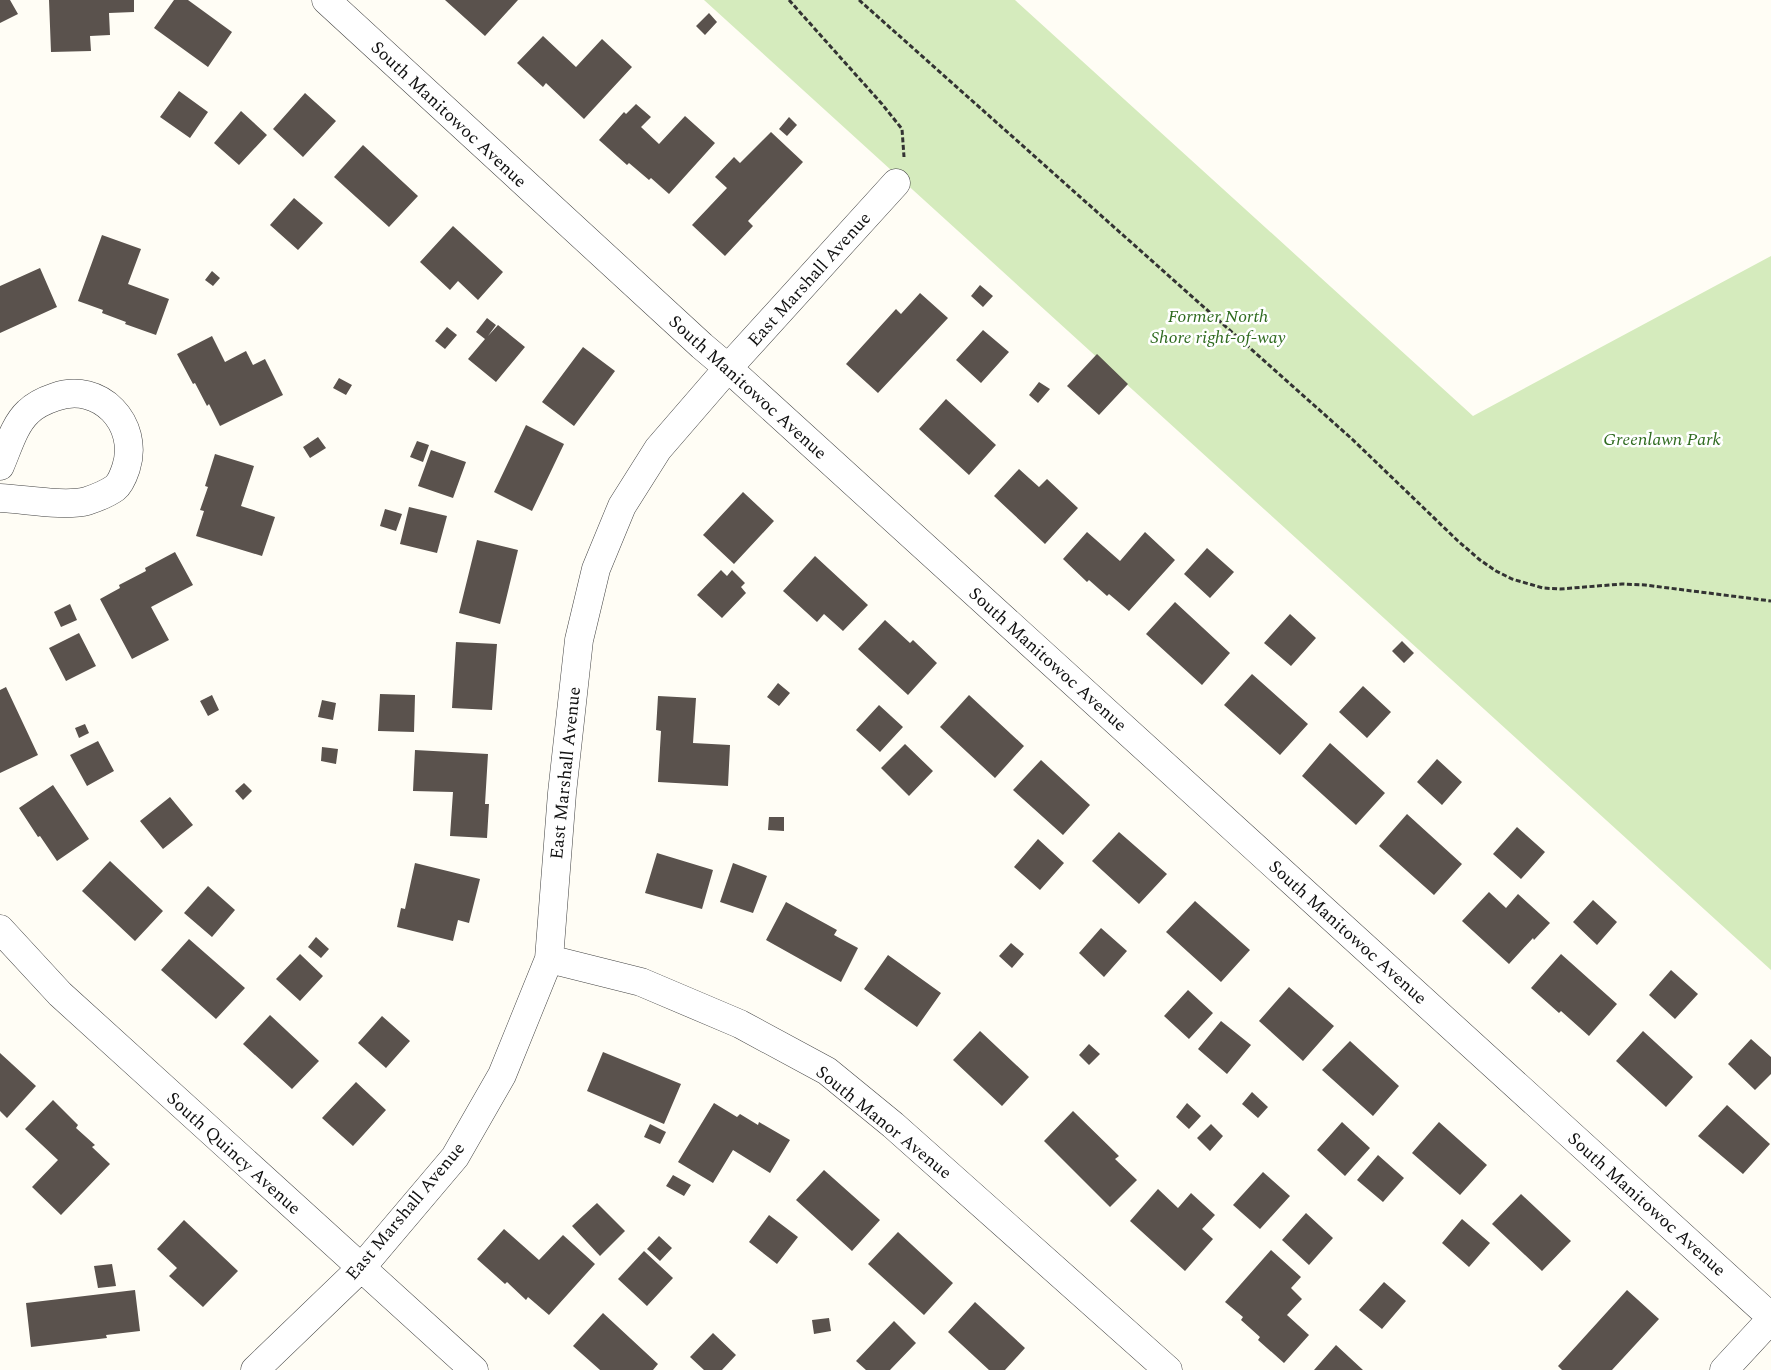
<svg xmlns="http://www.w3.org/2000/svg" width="1771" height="1370" viewBox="0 0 1771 1370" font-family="Spectral,serif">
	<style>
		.green { fill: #d5ebbd }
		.building { fill: #5a524d }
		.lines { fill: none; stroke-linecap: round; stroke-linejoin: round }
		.minor-casing { stroke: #444; stroke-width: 29 }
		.path { stroke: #333; stroke-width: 3; stroke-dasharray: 5 2.5; stroke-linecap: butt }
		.minor { stroke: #fff; stroke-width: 28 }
		.labels { text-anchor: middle; stroke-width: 5; stroke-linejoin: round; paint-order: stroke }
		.street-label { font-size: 18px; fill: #111; stroke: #fff }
		.park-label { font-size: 18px; font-style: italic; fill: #2f6b1f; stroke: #fff }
	</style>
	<rect width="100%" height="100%" fill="#fffdf5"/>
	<path class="green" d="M704,0H1015L1473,416L1771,256V970Z"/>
	<path class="building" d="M0,0H10L18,14L0,23Z
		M49,0H134V12L109,13L110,35L90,36L91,51L51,52Z
		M174,0H188L232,32L208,67L154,28Z
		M445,0H518L485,36Z
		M709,13L717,22L705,35L696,26Z
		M543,36L576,67L602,39L632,67L584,119L546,83L543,87L517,63Z
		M179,91L208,112L190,138L160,117Z
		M305,93L336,121L303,157L273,129Z
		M636,104L651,117L641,127L659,144L685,116L715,143L669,194L651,178L649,180L629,163L627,165L599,140L624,112L626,114Z
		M241,111L267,135L239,165L214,143Z
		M789,117L797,125L787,136L779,129Z
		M771,132L803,162L748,221L753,226L725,256L692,225L727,188L715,177L734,157L740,163Z
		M363,145L418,196L389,227L334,177Z
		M294,198L323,223L298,250L270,225Z
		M453,226L503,272L478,300L458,281L450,290L420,262Z
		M102,235L141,249L128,284L169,299L156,335L125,324L126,322L102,313L103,310L78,301Z
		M40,268L57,307L0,333V286Z
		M212,271L220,278L213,286L205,280Z
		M980,285L993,296L983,307L971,296Z
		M920,293L948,318L878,393L846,364L896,309L901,314Z
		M487,318L496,325L488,336L498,325L525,347L496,382L468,359L485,339L476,332Z
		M447,327L457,335L445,349L435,341Z
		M983,330L1009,352L981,383L956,360Z
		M212,336L225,362L246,351L253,365L265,359L283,395L220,426L209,404L207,406L195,383L193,384L177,354Z
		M583,347L615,371L574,426L542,402Z
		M1097,354L1128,384L1099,415L1067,386Z
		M339,378L352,385L346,395L333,388Z
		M1039,382L1050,389L1038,403L1029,395Z
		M946,399L996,445L969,475L919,429Z
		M526,425L564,444L532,511L494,492Z
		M318,437L326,448L310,458L303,447Z
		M417,441L429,445L423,462L410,457Z
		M431,450L466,462L453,498L418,486Z
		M215,454L254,466L241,506L275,517L262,556L196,536L204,511L200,510L208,487L205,486Z
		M1019,469L1039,487L1047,479L1078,508L1045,544L994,496Z
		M743,492L774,521L734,564L703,535Z
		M409,507L447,516L437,553L400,544Z
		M385,509L402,514L396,531L380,526Z
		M1087,532L1120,561L1145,532L1175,560L1129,611L1109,594L1107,596L1089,580L1087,582L1063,559Z
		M477,540L518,550L500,624L459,613Z
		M1207,548L1234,572L1210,598L1184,574Z
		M175,552L193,585L151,607L169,640L132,659L100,599L120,588L119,585L146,571L145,568Z
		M815,556L868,605L843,631L824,614L817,622L783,591Z
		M721,570L727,576L732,570L745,583L741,587L746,593L722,618L697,595Z
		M1175,602L1230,653L1202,685L1146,634Z
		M70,604L77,620L61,627L54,612Z
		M1290,614L1316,638L1291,666L1264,643Z
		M885,620L910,643L913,640L937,663L908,695L858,649Z
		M79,633L96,666L66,681L49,648Z
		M1402,641L1414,653L1404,663L1392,651Z
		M456,642L497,644L492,710L452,708Z
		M1252,674L1308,724L1280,755L1224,705Z
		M778,683L790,693L779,706L767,697Z
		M1363,686L1391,712L1367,738L1339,712Z
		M6,687L38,755L0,773V690Z
		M380,694L415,695L414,732L378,731Z
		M212,695L219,710L208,716L200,701Z
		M969,695L1024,746L995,778L940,727Z
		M658,696L696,698L693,743L730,745L728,786L658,782L661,731L656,730Z
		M322,700L336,703L333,720L318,717Z
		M879,705L903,727L880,752L856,730Z
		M85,724L89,733L79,738L75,728Z
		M98,741L114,771L87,786L70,755Z
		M1330,743L1385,793L1356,825L1302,776Z
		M905,744L933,771L909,796L881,768Z
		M322,747L338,749L336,764L321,761Z
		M415,750L488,754L485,804H489L487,838L450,836L453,792L413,791Z
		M1437,759L1462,782L1442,805L1417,782Z
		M1041,760L1090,805L1063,835L1013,790Z
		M244,783L252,791L243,800L235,791Z
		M53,785L89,839L57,861L40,836L38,837L19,808Z
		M170,797L193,825L163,849L140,821Z
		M1407,814L1462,864L1434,895L1379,846Z
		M769,817H784V831L768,830Z
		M1517,827L1545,852L1521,879L1493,854Z
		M1119,832L1167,874L1139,904L1092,861Z
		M1038,839L1064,863L1040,890L1014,867Z
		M657,853L713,870L702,909L645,893Z
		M110,861L163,911L135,941L82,891Z
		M415,863L480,879L469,923L458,920L453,941L397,927L401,908L405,909Z
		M733,863L767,876L753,913L720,902Z
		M208,886L235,910L212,937L184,913Z
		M1489,892L1506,908L1518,894L1550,923L1534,940L1533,938L1509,964L1462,921Z
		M1593,900L1617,922L1597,945L1573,922Z
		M1195,901L1250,950L1221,982L1166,932Z
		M786,902L837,930L834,935L858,948L841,982L766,940Z
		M1101,928L1127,951L1104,977L1079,953Z
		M316,937L329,949L321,958L308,947Z
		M189,939L245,988L216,1019L161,970Z
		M1011,943L1024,954L1012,968L999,956Z
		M300,954L323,976L300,1001L276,979Z
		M1561,954L1617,1004L1589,1036L1561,1011L1559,1013L1531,988Z
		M888,955L941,993L917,1027L864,989Z
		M1671,970L1698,994L1675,1019L1649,995Z
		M1289,987L1334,1026L1303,1061L1259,1021Z
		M1188,990L1213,1013L1189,1039L1164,1016Z
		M270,1015L319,1061L292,1089L243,1044Z
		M382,1016L410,1041L386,1068L358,1043Z
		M1221,1021L1251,1045L1227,1074L1198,1049Z
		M980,1031L1029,1077L1002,1106L953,1060Z
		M1643,1031L1693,1077L1666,1107L1616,1061Z
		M1751,1039L1771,1057V1074L1755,1090L1728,1064Z
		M1350,1041L1399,1086L1373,1116L1322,1070Z
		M1089,1044L1100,1054L1089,1065L1079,1055Z
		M603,1052L681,1084L664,1124L587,1091Z
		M0,1053L36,1086L7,1118L0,1111Z
		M356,1082L386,1110L353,1146L322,1118Z
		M1252,1092L1268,1107L1258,1118L1242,1104Z
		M53,1100L78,1125L76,1128L95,1145L92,1147L110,1164L61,1215L32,1187L58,1160L25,1129Z
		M714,1103L737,1117L740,1114L758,1125L759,1122L790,1140L770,1173L733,1150L713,1183L678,1162Z
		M1187,1103L1201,1116L1189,1129L1176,1117Z
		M1727,1105L1770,1144L1743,1174L1698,1136Z
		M1073,1111L1119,1156L1115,1159L1137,1180L1110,1207L1044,1141Z
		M1342,1122L1370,1148L1345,1176L1317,1150Z
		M1439,1122L1487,1165L1460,1195L1412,1153Z
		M650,1124L666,1132L660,1144L644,1137Z
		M1211,1124L1223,1136L1210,1151L1197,1138Z
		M1378,1155L1404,1178L1383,1202L1357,1180Z
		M824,1170L880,1220L852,1251L796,1200Z
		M1263,1172L1290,1196L1260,1229L1233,1205Z
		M673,1175L691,1185L684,1196L666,1186Z
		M1158,1189L1178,1208L1191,1193L1215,1215L1202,1229L1213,1239L1185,1271L1130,1221Z
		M1521,1194L1571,1241L1542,1271L1492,1224Z
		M597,1203L625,1231L600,1256L572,1226Z
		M1306,1213L1333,1238L1309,1265L1282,1240Z
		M769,1215L798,1237L777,1264L749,1242Z
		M1462,1219L1490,1243L1469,1267L1442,1243Z
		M184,1220L238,1271L203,1307L169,1276L177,1268L157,1249Z
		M504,1229L539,1260L563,1235L595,1264L549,1315L528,1297L526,1300L507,1282L505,1284L477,1259Z
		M898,1232L953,1283L924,1315L868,1264Z
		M659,1236L672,1248L660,1261L647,1249Z
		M1271,1250L1301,1277L1291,1288L1302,1299L1287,1315L1309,1335L1284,1363L1258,1340L1260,1337L1241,1320L1243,1317L1225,1302Z
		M644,1251L673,1278L647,1306L618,1279Z
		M112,1264L116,1286L98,1288L94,1266Z
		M1384,1282L1406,1301L1382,1329L1359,1310Z
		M135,1290L140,1331L106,1335L107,1338L31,1347L26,1303Z
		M1627,1290L1659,1319L1612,1370H1562L1558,1366Z
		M975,1302L1025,1348L1005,1370H989L948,1332Z
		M603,1313L658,1364L653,1370H600L573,1346Z
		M829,1318L831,1331L814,1334L812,1320Z
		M894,1321L916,1343L890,1370H866L856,1361Z
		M713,1333L736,1355L722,1370H704L690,1357Z
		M1336,1345L1363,1370H1314Z"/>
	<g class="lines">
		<g class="minor-casing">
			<path id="minor" d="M326,0L702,346L728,368L1771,1317
				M0,466C8,448 14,425 28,412C35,405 46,400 55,397C100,381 140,424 126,468C124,474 120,484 115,488C108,493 96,498 87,501C65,507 24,499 0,498
				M0,929L60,994L474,1370
				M549,959L641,982L740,1024L827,1071L893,1125L1168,1370
				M255,1370L361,1268L455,1157L502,1075L549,959L562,793L579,640L596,569L622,506L658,449L728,368L896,183
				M1724,1370L1771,1319"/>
		</g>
		<path class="path" d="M789,0L882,104L902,129L904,157
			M859,0L1352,439L1458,541L1480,560L1496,571L1512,579L1543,588L1560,589L1622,584L1645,585L1771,601"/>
		<use href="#minor" class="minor"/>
	</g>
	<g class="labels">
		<g class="street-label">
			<text transform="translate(449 114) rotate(43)" y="6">South Manitowoc Avenue</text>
			<text transform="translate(809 279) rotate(-48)" y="6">East Marshall Avenue</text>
			<text transform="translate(748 387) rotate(42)" y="6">South Manitowoc Avenue</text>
			<text transform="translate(1048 659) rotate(42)" y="6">South Manitowoc Avenue</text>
			<text transform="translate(565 773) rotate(-84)" y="6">East Marshall Avenue</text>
			<text transform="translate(1348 932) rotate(42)" y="6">South Manitowoc Avenue</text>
			<text transform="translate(884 1122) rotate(39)" y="6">South Manor Avenue</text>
			<text transform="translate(234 1153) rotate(42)" y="6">South Quincy Avenue</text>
			<text transform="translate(1647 1204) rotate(42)" y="6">South Manitowoc Avenue</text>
			<text transform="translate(405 1211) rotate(-50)" y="6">East Marshall Avenue</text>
		</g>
		<g class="park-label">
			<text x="1218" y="322">Former North<tspan x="1218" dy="21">Shore right-of-way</tspan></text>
			<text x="1662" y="445">Greenlawn Park</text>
		</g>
	</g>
</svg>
